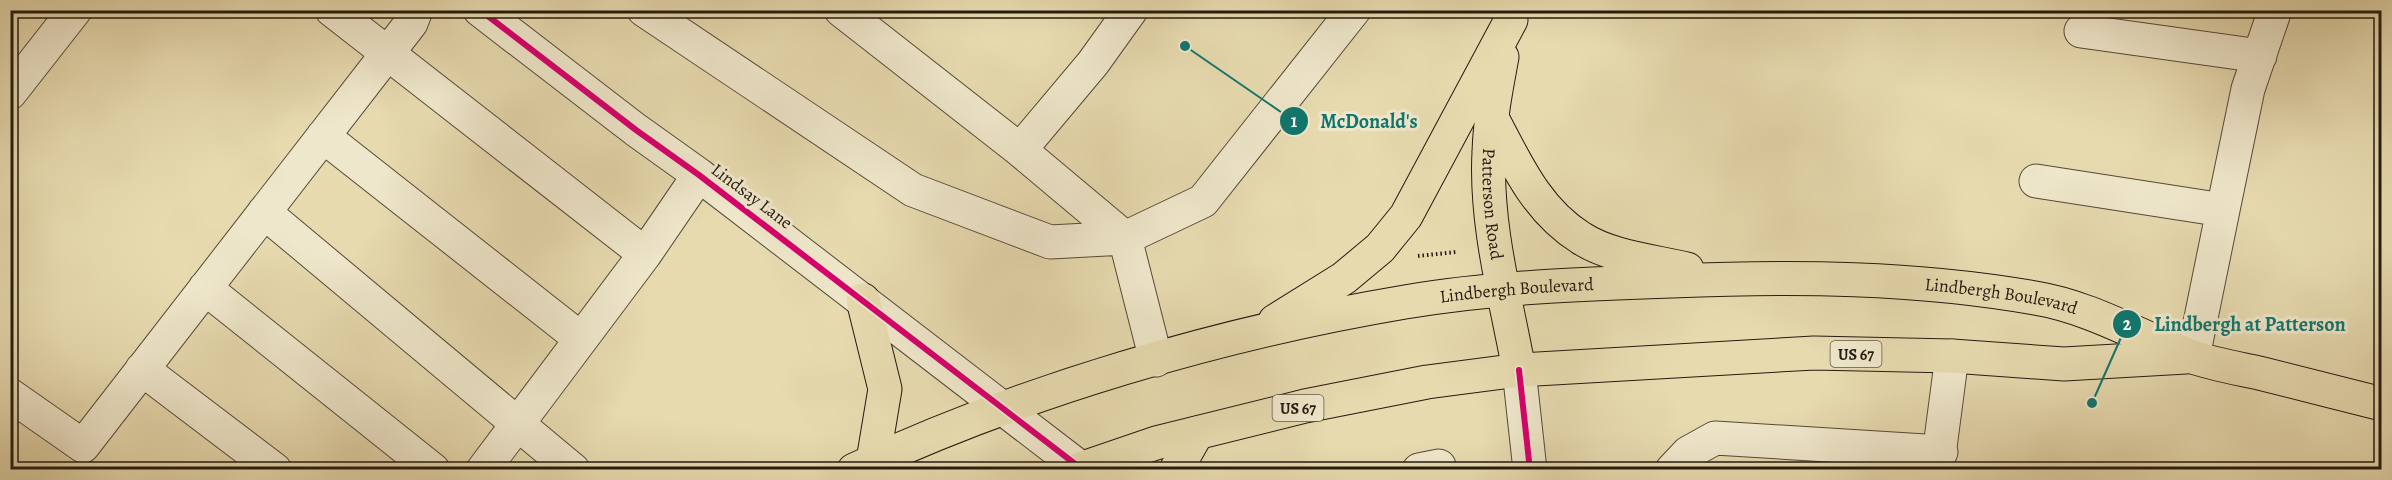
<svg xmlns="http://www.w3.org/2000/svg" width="2392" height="480" viewBox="0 0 2392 480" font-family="Alegreya,serif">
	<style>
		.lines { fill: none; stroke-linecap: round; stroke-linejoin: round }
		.minor-casing { stroke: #554a38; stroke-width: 35 }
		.major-casing { stroke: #241a11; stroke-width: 35 }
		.path { stroke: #241a11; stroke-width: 4; stroke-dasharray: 1.5 3; stroke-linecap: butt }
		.minor { stroke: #efe7cb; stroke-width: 33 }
		.major { stroke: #e7daaf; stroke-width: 33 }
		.cycleway-casing { stroke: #efe7cb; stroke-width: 10 }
		.cycleway { stroke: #d6006c; stroke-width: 6 }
		.labels { text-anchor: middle; stroke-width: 6; stroke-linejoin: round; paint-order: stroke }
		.shield { fill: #efe7cb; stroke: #615849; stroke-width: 1.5 }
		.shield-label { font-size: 16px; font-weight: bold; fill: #241a11 }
		.street-label { font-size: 18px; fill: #241a11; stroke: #efe7cb }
		.leader { fill: none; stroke: #0f766e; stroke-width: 2 }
		.callout-dot { fill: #0f766e; stroke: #efe7cb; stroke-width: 2 }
		.mark-label { font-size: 18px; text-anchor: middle; font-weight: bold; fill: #fff }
		.callout-label { font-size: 20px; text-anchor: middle; font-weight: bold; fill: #0f766e; stroke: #efe7cb; stroke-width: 6; stroke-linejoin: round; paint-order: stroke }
	</style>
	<rect width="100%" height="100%" fill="#e7daaf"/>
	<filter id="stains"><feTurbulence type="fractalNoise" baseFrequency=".00333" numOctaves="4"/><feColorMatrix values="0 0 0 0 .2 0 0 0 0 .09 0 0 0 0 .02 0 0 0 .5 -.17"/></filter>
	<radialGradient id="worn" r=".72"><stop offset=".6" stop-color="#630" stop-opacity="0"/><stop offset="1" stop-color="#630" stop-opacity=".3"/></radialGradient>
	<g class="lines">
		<g class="minor-casing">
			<path id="minor" d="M332,10L645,254L483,470
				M480,10L636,130L699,175L1083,470
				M644,10L913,190L1050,242L1125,238L1203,201L1354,10
				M841,10L1020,150
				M1131,10L1093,63L1020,150L1125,238L1156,360
				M2081,31L2260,56
				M10,93L75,10
				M323,136L581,339
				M2036,181L2223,210L2193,357
				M2223,210L2248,89L2275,10
				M264,212L573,470
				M645,254L699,175
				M205,288L433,470
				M142,369L275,470
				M1519,370L1530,470
				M10,395L83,446L411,23L416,10
				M1419,470L1439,466L1440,470
				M1672,470L1688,453L1715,438L1941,452
				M1937,470L1952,356"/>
		</g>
		<g class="major-casing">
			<g id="major">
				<path id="s1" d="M1502,57C1496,89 1490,120 1489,152C1485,224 1506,299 1519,370"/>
				<path d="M1492,118C1516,163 1536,210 1581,238C1610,257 1653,261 1687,269"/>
				<path d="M863,300L885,389L873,461"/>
				<path d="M1275,321L1344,278L1380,248L1406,216L1511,20"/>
				<path id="s2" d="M854,470C1023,391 1221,333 1405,302C1493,287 1583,284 1672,281C1794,276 1915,277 2035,298C2090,307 2138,336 2190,356C2212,364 2236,368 2259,373C2300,383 2341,394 2382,404"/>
				<path d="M1077,470L1156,443L1305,406L1427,382L1519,370L1814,353L1952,356L2064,364L2186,357"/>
				<path d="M1176,470L1197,433"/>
			</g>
		</g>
		<path class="path" d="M1418,256L1456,252"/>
		<use href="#minor" class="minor"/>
		<use href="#major" class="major"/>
		<g class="cycleway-casing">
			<path id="cycleway" d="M480,10L636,130L699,175L1083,470
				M1519,370L1530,470"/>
		</g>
		<use href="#cycleway" class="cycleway"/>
	</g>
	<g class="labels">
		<g class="shield">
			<rect x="1830.5" y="341" width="51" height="26" rx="4.5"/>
			<rect x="1272.5" y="395" width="51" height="26" rx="4.5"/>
		</g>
		<g class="shield-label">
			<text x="1856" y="360">US 67</text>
			<text x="1298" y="414">US 67</text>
		</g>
		<g class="street-label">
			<text transform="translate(752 196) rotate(37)" y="6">Lindsay Lane</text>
			<text dy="6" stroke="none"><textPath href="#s1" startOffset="148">Patterson Road</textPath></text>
			<text dy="6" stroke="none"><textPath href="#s2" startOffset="690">Lindbergh Boulevard</textPath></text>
			<text dy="6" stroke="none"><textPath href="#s2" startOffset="1176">Lindbergh Boulevard</textPath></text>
		</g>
	</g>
	<path class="leader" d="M1185 46L1294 121M2092 403L2127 324"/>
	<g class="callout-dot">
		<circle cx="1185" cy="46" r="6"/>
		<circle cx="2092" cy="403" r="6"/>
		<circle cx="1294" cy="121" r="15"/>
		<circle cx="2127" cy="324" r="15"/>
	</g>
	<g class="mark-label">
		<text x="1294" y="127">1</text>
		<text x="2127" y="330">2</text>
	</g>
	<g class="callout-label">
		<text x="1369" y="128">McDonald's</text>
		<text x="2250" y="331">Lindbergh at Patterson</text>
	</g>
	<rect width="2392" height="480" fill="none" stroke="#e7daaf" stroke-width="36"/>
	<rect x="12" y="12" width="2368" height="456" fill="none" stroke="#241a11" stroke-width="3"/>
	<rect x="18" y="18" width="2356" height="444" fill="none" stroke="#241a11" stroke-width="1.5"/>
	<rect width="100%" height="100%" filter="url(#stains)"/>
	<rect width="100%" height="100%" fill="url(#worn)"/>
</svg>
